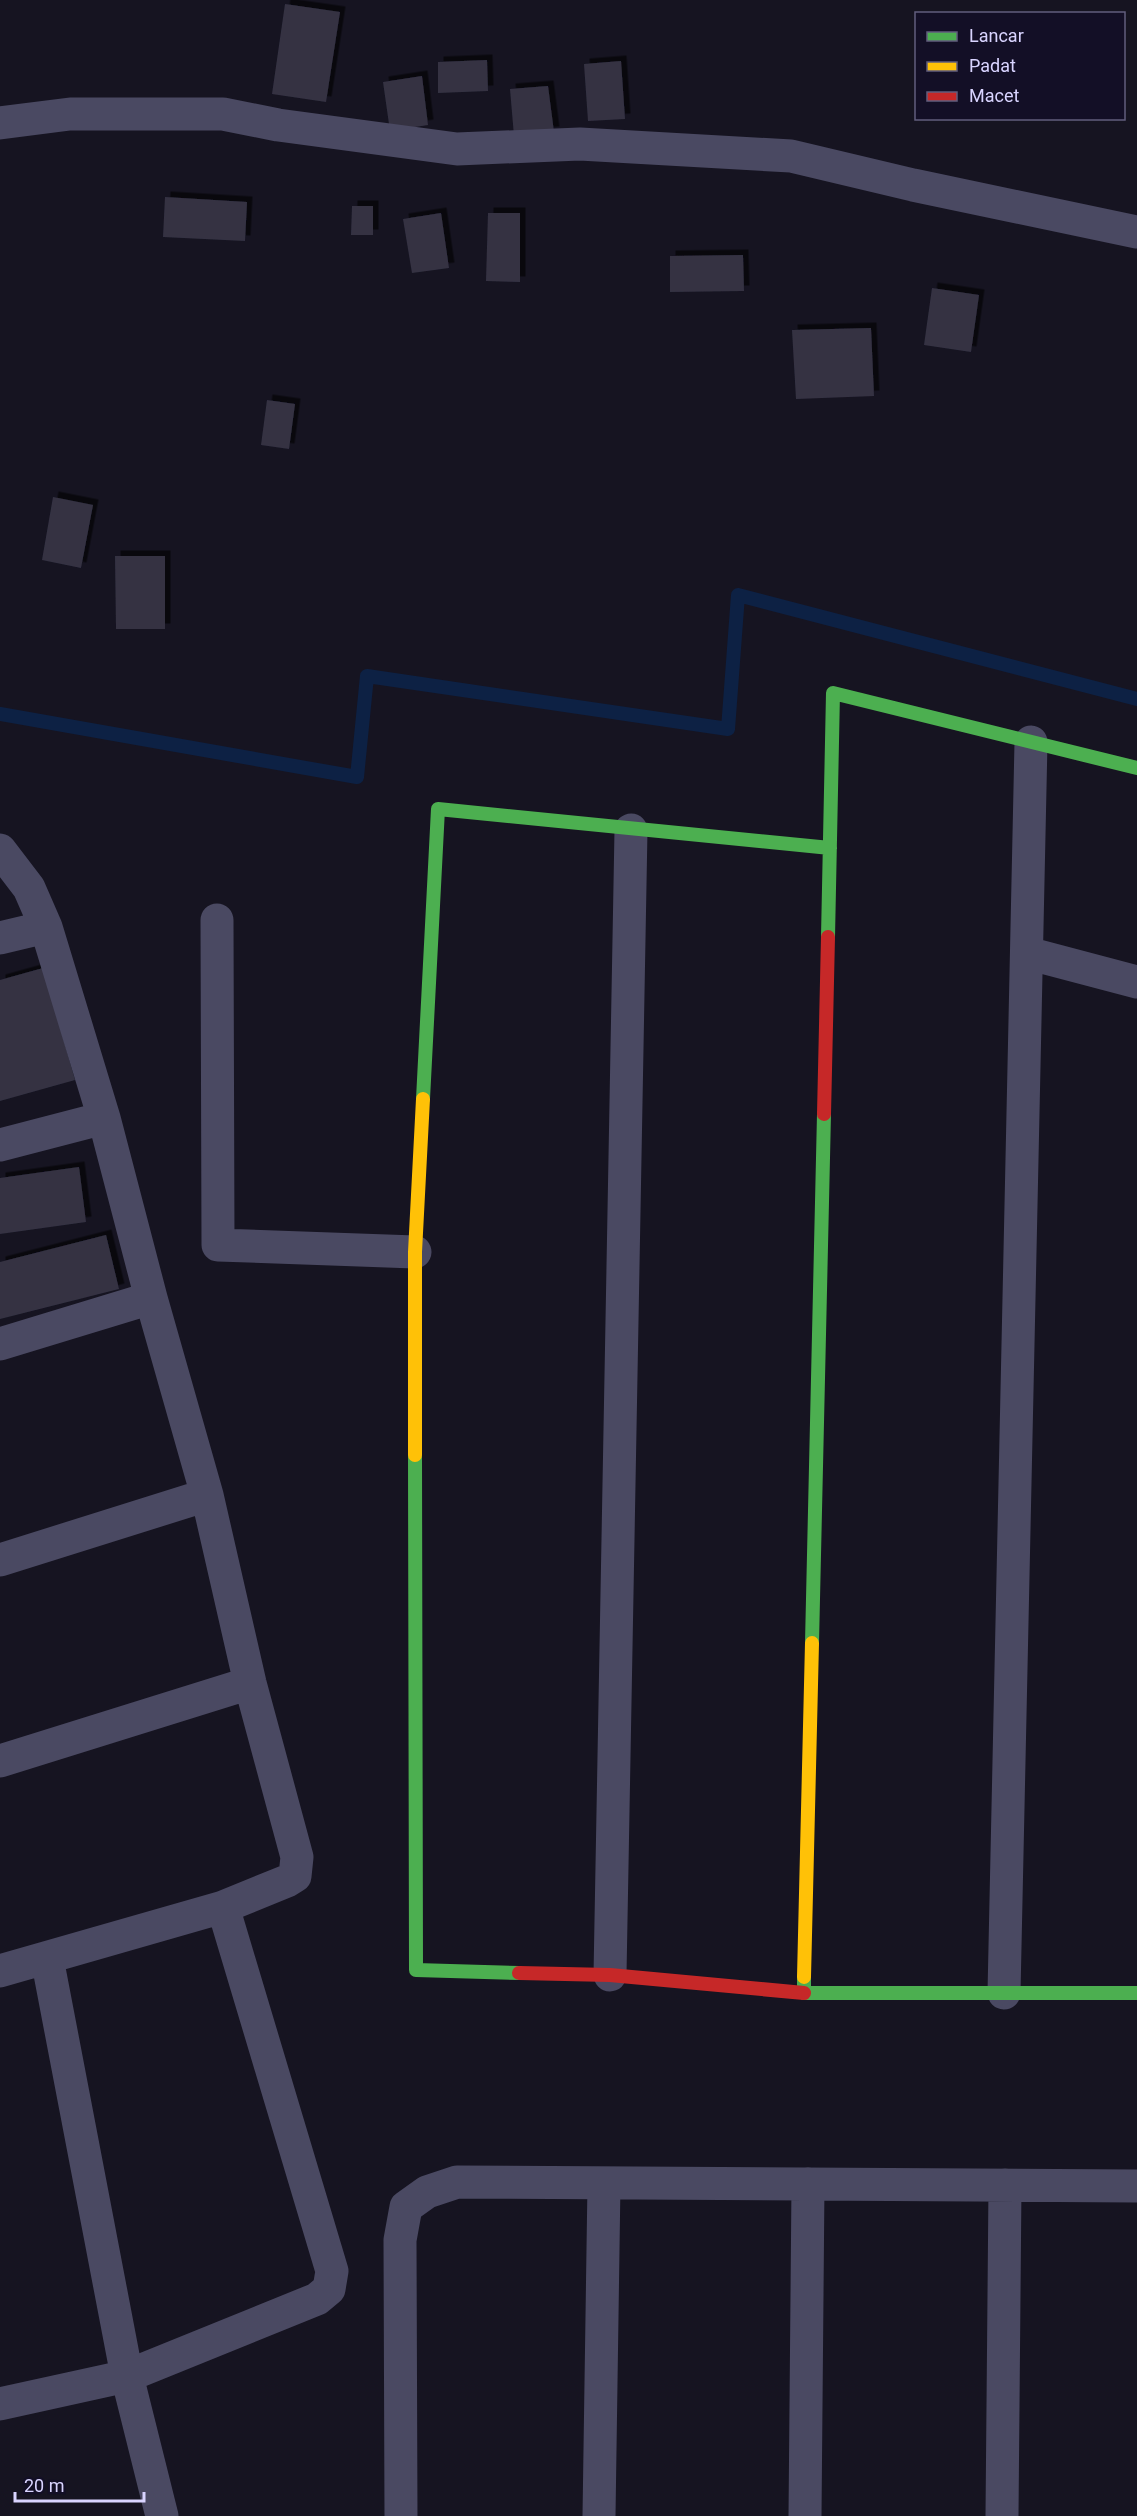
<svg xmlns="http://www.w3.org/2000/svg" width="1137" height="2516" viewBox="0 0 1137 2516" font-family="Roboto,sans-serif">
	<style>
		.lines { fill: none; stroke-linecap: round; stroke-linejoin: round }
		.stream { stroke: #0d2144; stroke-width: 14 }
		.building { fill: #343243; filter: url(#shadow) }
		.street { stroke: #4a4962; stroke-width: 33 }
		.fast { stroke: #4caf50; stroke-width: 14 }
		.slow { stroke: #ffc107; stroke-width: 14 }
		.jam { stroke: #c62828; stroke-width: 14 }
	</style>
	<defs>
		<filter id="shadow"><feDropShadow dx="5.5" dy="-5.5" stdDeviation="0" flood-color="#0009"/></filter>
	</defs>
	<rect width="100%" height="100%" fill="#161421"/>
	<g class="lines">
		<path class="stream" d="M0,714L357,777L367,676L728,729L738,595L1137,699"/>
	</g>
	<path class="building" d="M285,4L340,12L326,102L272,94Z
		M487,60L488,91L438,93V62Z
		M621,61L625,119L588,121L584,64Z
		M422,76L428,125L390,131L383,82Z
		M548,86L554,132L514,136L510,89Z
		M165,197L247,202L245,241L163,237Z
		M352,206H373V235H351Z
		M441,213L449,268L412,273L403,219Z
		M488,213H520V282L486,281Z
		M743,255L744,291L670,292V256Z
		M932,288L979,295L971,352L924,345Z
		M871,328L874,396L796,399L792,330Z
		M267,400L295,404L289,449L261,445Z
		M53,497L93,505L81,568L42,560Z
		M115,556H165V629H116Z
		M43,968L75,1080L0,1101V980Z
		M79,1167L86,1222L0,1234V1178Z
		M106,1235L119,1289L0,1319V1262Z"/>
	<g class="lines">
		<path class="street" d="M0,123L70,114H223L278,125L457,149L580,144L791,156L913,185L1137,232
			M0,850L29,888L46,927L104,1118L151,1298L207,1495L250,1683L297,1857L295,1876L287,1881L223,1907L0,1971
			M217,920L218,1245L415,1252
			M0,938L46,927
			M1027,953L1137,982
			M0,1145L104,1118
			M0,1344L151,1298
			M0,1560L207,1495
			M0,1761L250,1683
			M47,1958L127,2376L162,2516
			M610,1975L631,830
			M1004,1993L1031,742
			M0,2404L127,2376L317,2299L329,2289L332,2271L223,1907
			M401,2516L400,2240L406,2207L427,2192L457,2182L1137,2186
			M599,2516L604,2183
			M805,2516L808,2184
			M1002,2516L1005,2185"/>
		<path class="fast" d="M828,937L833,693L1137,768
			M423,1099L438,809L830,848
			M415,1455L416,1970L519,1973
			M812,1643L824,1114
			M804,1977V1993H1137"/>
		<path class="slow" d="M415,1455V1252L423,1099
			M804,1977L812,1643"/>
		<path class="jam" d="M824,1114L828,937
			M519,1973L610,1975L804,1993"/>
	</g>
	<rect x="915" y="12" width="210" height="108" fill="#130f26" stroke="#625e7d" stroke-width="1.5"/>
	<rect x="927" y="32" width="30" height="9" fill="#4caf50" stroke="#625e7d" stroke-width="1.5"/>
	<text x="969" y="42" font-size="18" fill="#d9d4ff">Lancar</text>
	<rect x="927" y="62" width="30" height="9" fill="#ffc107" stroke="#625e7d" stroke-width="1.5"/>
	<text x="969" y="72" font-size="18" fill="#d9d4ff">Padat</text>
	<rect x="927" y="92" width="30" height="9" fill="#c62828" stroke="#625e7d" stroke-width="1.5"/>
	<text x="969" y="102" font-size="18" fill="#d9d4ff">Macet</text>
	<path d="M15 2492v9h129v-9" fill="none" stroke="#d9d4ff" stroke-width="3"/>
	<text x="24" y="2492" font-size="18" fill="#d9d4ff" stroke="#130f26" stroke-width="4.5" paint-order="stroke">20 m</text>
</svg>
